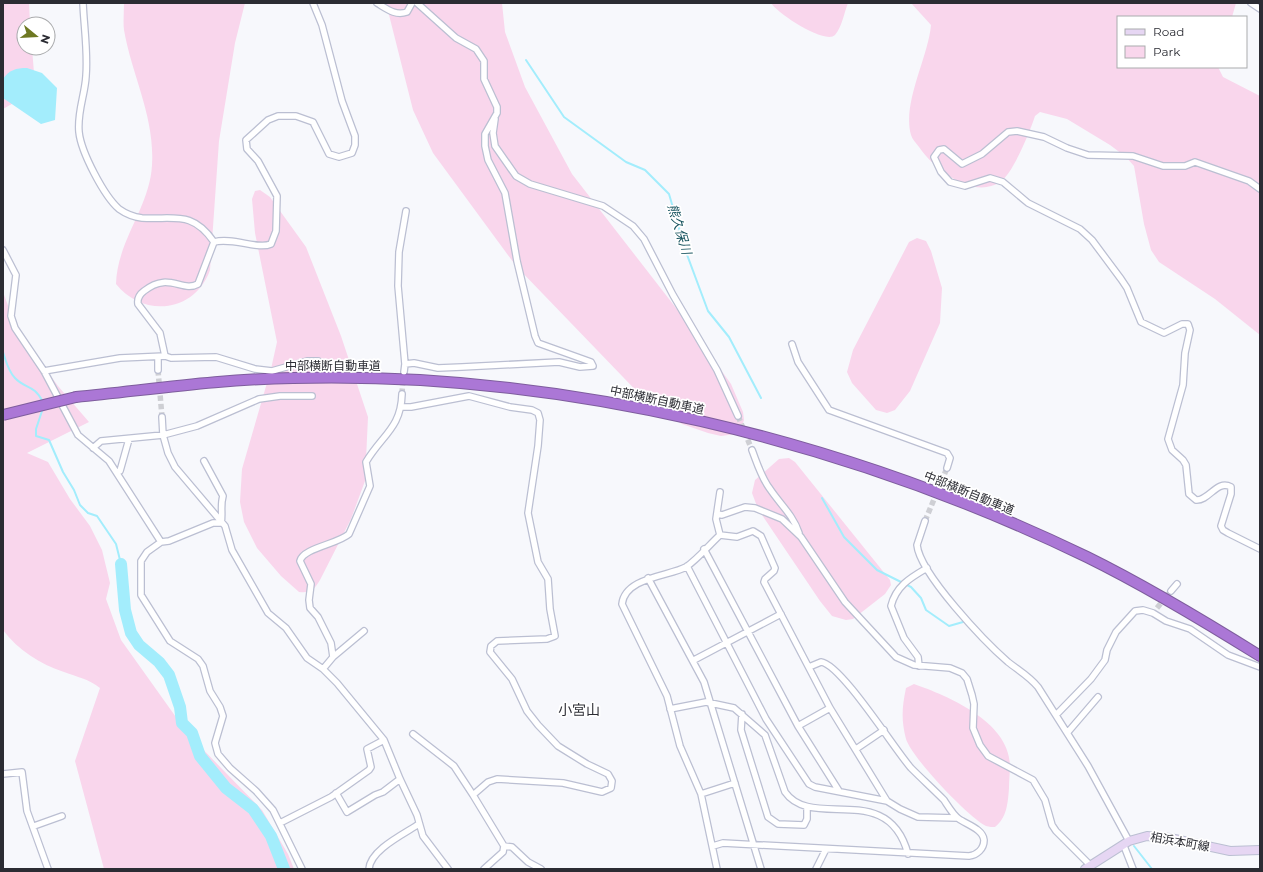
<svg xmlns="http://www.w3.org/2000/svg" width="1263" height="872" viewBox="0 0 1263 872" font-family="Montserrat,'Noto Sans JP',sans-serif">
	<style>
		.green { fill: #f9d6ec }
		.water { fill: #a3edfc }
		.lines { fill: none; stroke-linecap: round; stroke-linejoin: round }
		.stream { stroke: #a3edfc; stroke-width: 2 }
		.river { stroke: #a3edfc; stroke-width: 12 }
		.minor-tunnel { stroke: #cecfd4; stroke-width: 5.5; stroke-dasharray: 5.5 3; stroke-linecap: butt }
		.minor-casing { stroke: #bbbfd2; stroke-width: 8 }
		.secondary-casing { stroke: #bbbfd2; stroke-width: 10 }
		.motorway-casing { stroke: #7e5d9d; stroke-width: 12 }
		.minor { stroke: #fff; stroke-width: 5.5 }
		.secondary { stroke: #e6d6f3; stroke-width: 8 }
		.motorway { stroke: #ab77d6; stroke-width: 10 }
		.motorway-bridge-casing { stroke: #7e5d9d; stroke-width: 12; stroke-linecap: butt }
		.motorway-bridge { stroke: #ab77d6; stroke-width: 10 }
		.labels { text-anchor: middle; stroke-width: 3.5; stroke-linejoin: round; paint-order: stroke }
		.street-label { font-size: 12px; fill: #2b2c33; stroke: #fff }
		.water-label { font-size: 13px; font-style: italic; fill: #18545f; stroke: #fff }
		.quarter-label { font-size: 14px; fill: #2b2c33; stroke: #fff }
	</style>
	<rect width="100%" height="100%" fill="#f7f8fc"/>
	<path class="green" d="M3,3H29L30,24H24V48H32L34,73L17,101L3,109Z
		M124,3H245L235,43L219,141L210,270C195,313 143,318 116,284C117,241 150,207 152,165C155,117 132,76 124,30C123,22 124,12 124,3Z
		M386,3H502L505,32L525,87L572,174L683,317L731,384L743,412L744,420L740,431L736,434L721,436L708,433L682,424L649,404L516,266L433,153L413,110Z
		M771,3H848C844,13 842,27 835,35C825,45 777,13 771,3Z
		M911,3H1236L1232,17H1118V67H1218L1223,77L1260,96V335L1215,299L1159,262L1151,250L1144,224L1134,166L1126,157L1110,145L1067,119L1040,112L1035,116C1030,131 1013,174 1000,182C973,200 934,169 919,147C916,143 912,139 911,135C902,103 928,58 931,25Z
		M260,190L270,197L306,247L341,336L368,417L365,481L351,519L320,580C314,590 311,593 299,592L281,576L257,548L244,522L240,502L242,469L271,369L277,342L255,233L252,199L255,191Z
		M917,238L926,241L931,251L942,288L940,323L910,391L895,410L887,413L876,410L852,383L847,372L853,350L909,242Z
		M3,292L17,330L58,386L89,422L27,453L48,462L70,499L90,526L102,550L110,583L106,599L121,640L188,734L262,810L288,854L294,869H104L75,761L100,688C89,679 77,677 64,672C40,664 18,650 3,630Z
		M789,458L795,462L890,580L891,585L885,594L853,619L846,620L832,616L820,601L758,509L752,493L755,480L779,459Z
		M914,684C948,696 1008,721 1010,764C1010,772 1009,780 1009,788C1008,802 1007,818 995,827C993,827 989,827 986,826C968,817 912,758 906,739C901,720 902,707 906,688Z"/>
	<path class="water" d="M27,68L42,73L57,88L55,120L41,124L3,98V79C9,70 16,68 27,68Z"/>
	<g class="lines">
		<path class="stream" d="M526,60L564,117L626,162L645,170L669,194L686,252L708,311L729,337L761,398
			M3,352C6,361 8,371 15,378C25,389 34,384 43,402
			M43,408L36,429V436L49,440L63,472L74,490L80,505L88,513L97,516L116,544L121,564
			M822,498L844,537L877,570L911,587L921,598L926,610L949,626L963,622
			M1134,846L1152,869"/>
		<path class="river" d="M121,564L125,610L131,633L139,645L159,662L169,675L180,707L182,723L192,733L200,756L226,788L253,809L271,836L284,869"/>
		<path class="minor-tunnel" d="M158,370L162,417
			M402,394L403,378
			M738,416L752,450
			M925,521L947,468
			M1157,608L1171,591"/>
		<g class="minor-casing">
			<path id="minor" d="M83,3C84,27 88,52 86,76C85,95 77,112 79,132C81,152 104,196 119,209C126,214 134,217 142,218C174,220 192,210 214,242
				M377,3C387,9 395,16 407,12L412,3
				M1251,3L1260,9
				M495,119L493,133L495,146L516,176L530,184L603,206L633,226L644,239L673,295L717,370L738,416
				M1260,189L1249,181L1195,162L1185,166H1163L1133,156L1088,155L1067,148L1044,137L1017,131L1008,132L982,154L962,164L944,149L939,150L934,157L941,172L950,182L965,186L990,178L1003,182L1028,203L1080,229L1092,240L1121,279L1127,288L1141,322L1164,333L1182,324H1188L1190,330L1185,353L1183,385L1168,439L1172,450L1183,460L1186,465L1189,494L1196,500C1209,501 1217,479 1231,487V494L1221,526L1223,530L1228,533L1260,549
				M3,250L16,275L11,316L15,328L44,371L78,435L109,461L161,542
				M792,344L798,362L829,410L947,453L950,458L947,468
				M165,356L171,358L216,357L255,369L272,371L307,361H318
				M405,364L414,363L438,368L462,367L559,362L580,367L593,366L591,362L538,343L535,336L517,261L505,193L488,160L485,146V134L497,113V107L484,79V61L476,49L456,38L417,3
				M158,370V357
				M44,371L120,358L165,356L160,333L138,304C137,298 140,294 144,291C169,271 182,293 198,284L214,242C233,237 258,250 271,244L276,231L277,196L258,161L247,149L246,140L268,120L278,116H296L313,122L329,154L339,157L352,153L355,145V136L342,101L322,25L313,3
				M404,372L405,364L398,286L399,252L406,211
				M312,396H280L259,399L197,426L163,435L168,453L175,467L225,526L232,550L268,613L286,628L307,658L323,669L337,683L384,740L400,779L417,815L423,836L448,869
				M401,407H411L469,396L510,407L532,410L538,413L540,420L538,446L528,513L538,562L548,579L550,609L555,636L547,639L497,641L491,646L490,652L512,679L527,711L538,725L558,746L587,764L608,774L612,781L611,788L602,792L563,783L497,779L488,782L473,795L504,846L503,852L484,869
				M93,448L101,441L163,435L162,417
				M752,450C757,463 761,477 770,489C780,504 793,515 799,533
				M204,461L223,496C220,506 223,514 221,523
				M117,472L120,471L129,439
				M718,514L722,515L745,507L755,508L782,519L801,537L845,602L896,657L914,665L950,668L962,673L967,679L972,695L974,704L973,728L980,745L988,756L1033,780L1045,800L1052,825L1056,831L1091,866
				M925,521L917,545C920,574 985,642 1008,662C1018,670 1029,676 1038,687L1088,766L1129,841
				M221,523H213L169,541L161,542L147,552L141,561V595L170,641L198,659L203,666L210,691L220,707L223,716L215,743L218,754L230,768L256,791L273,810L302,869
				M720,535L737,537L753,531L761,536L775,568L774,571L765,579L764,582L830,708L887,801
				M720,535L716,519L720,492
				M704,549L798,726L839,791
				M687,566L766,719L809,784L815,787L887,801L900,809L918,817L957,818
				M648,578L704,682L761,869
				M1171,591L1177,584
				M333,657L364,631
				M694,660L781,614
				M919,666L918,657L904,638L891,606C896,586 910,578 927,568
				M323,669L333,657L331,643L318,617L310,608L309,600L311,584L300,561C303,548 338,544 349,534L370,486L366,462C382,435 401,428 402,394
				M670,709L706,702L734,708L765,735L785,792C812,831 888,779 908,854
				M742,714L741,730L768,817L778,824L804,825L807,819V808
				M1056,715L1091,679L1105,660L1107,650L1116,632L1135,611L1143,610L1153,613L1166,621L1190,629L1228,655L1260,667
				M798,726L830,708
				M1068,732L1098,697
				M413,734L454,766L473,795
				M856,749L884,730
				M3,774L22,772L27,811L48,869
				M336,793L347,812L375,795L383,792L400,779
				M701,794L735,783
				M280,823L331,797L369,770L371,767L367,749L384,740
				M34,826L62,816
				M504,846L512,847L528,862L541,869
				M713,846L723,843L969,856C977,855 984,849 984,840C983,829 966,824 959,819C953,815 948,806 944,800C933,789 922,779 911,768C895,750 841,664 821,662L809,667
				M1124,846L1133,869
				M369,869C370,850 404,834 419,824
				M717,869L701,794L680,746L667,696L622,604C625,577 670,576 686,567C698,559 709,545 720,535
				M816,869L826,849"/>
		</g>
		<g class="secondary-casing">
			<path id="secondary" d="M1085,869L1129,841L1147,836L1170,838L1230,851L1260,850"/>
		</g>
		<g class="motorway-casing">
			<path id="motorway" d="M76,397C148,390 220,379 293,378C563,371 845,440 1087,557C1146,586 1204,621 1260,656"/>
		</g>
		<use href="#minor" class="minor"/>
		<use href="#secondary" class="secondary"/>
		<use href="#motorway" class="motorway"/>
		<g class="motorway-bridge-casing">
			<path id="motorway-bridge" d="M3,415L76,397"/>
		</g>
		<use href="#motorway-bridge" class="motorway-bridge"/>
	</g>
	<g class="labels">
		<g class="street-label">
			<text x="333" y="370">中部横断自動車道</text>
			<text transform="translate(657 400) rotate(12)" y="4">中部横断自動車道</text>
			<text transform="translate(969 493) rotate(22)" y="4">中部横断自動車道</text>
			<text transform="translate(1180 842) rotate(10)" y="4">相浜本町線</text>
		</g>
		<g class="water-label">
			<text transform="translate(680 229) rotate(73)" y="5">熊久保川</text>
		</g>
		<g class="quarter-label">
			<text x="579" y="715">小宮山</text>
		</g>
	</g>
	<rect width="1263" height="872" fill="none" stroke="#2b2c33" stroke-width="8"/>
	<rect x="1117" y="16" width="130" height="52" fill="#ffffff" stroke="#aaabad"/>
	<rect x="1125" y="29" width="20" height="6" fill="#e6d6f3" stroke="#aaabad"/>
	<text x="1153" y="36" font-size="12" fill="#2b2c33">Road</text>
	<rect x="1125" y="46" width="20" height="12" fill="#f9d6ec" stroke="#aaabad"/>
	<text x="1153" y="56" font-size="12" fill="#2b2c33">Park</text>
	<g transform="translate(36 36) rotate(108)"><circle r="19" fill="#ffffff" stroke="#aaabad"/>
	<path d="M0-3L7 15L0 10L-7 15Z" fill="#6e7822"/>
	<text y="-6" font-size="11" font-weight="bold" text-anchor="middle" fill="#2b2c33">N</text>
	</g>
</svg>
